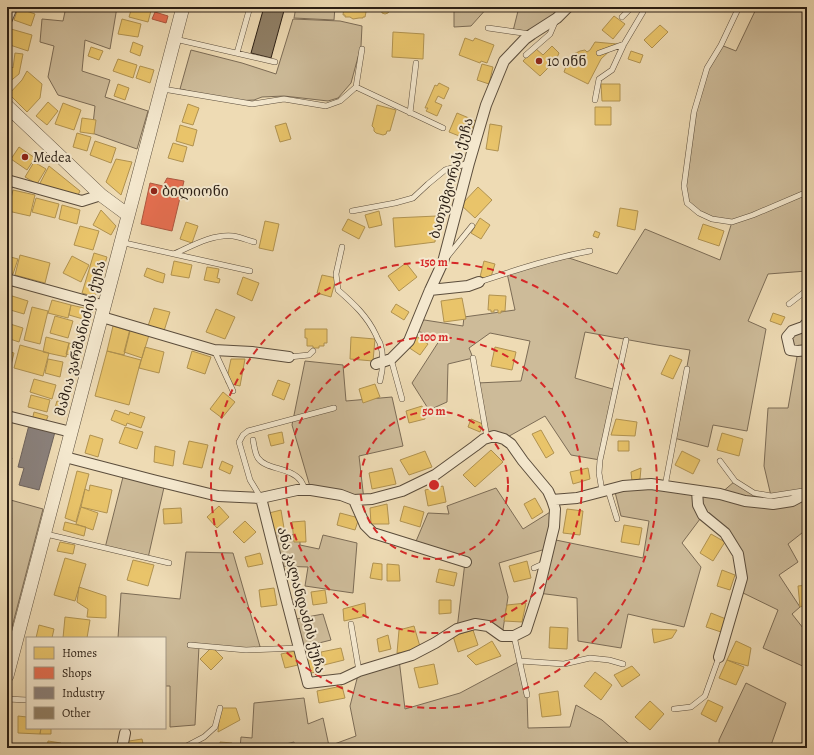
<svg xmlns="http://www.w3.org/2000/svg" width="814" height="755" viewBox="0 0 814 755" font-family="Alegreya,'Noto Serif Georgian',serif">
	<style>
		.green { fill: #cdbb99; stroke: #7c6c56 }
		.homes { fill: #e9c46a; stroke: #b09250 }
		.shops { fill: #e76f51; stroke: #ae573f }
		.industry { fill: #8a817c; stroke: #6d635d }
		.building { fill: #908067; stroke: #2a1e14 }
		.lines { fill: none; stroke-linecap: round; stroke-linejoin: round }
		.service-casing { stroke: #5b4d3c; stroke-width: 6 }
		.minor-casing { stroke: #5b4d3c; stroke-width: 12 }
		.tertiary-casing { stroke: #5b4d3c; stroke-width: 14 }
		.service { stroke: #f4e8ce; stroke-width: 5 }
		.minor { stroke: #f4e8ce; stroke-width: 10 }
		.tertiary { stroke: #f4e8ce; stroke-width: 13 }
		.ring { fill: none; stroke: #d62828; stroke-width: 2; stroke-dasharray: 7 5 }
		.poi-dot { fill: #8f2418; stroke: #f4e8ce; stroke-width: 1.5 }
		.labels { text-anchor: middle; stroke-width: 4; stroke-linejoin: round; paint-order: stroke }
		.poi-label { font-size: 14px; fill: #2a1e14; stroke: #f4e8ce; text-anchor: start }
		.street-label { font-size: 14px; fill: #2a1e14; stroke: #f4e8ce }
		.centre { fill: #d62828; stroke: #f4e8ce; stroke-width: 2 }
		.ring-label { font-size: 12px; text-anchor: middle; font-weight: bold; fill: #d62828; stroke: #f4e8ce; stroke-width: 4; stroke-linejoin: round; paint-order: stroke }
	</style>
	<rect width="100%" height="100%" fill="#eedbb4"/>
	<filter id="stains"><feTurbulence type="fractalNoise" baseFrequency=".005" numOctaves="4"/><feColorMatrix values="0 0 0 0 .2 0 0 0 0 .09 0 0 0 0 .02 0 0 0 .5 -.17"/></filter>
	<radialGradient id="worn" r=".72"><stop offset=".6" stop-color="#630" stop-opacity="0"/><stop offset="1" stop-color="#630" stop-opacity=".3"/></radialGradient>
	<path class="green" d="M66,7H117L110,49L85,40L82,71L110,80L105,97L148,111L137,149L92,133L95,106L58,95L48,77L54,46L40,42L42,19L63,21Z
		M296,7H335L334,20L294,18Z
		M454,7H488L471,26L454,27Z
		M519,7H556L559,13L532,34L513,31Z
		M757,7H807V271L768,274L748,321L766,329L747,431L713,425L708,447L674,438L690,350L657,345L585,332L575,378L616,390L600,460L571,455L545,416L504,439L487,438L477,383L521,381L530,341L490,333L469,348L473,358L448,364L447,402L429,410L412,383L441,338L413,330L418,319L463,326L464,317L515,310L507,273L563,256L617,274L645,229L720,260L732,222L712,219L687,203L684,186L694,112L707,68L721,45L736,51Z
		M293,19L340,21L362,26L361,46L351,83L338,98L328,101L284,96L262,97L254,100L233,101L180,89L191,50L242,63L276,74Z
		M807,323V529L788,544L798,562L779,575L800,607L792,614L807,633V668L763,648L778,610L739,591L738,554L703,515L682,543L701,567L684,627L628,614L621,648L578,641L577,598L538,593L549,548L499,563L508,597L502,636L488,626L457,629L465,562L414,546L428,513L449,514L447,506L496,488L523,529L555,509L551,539L643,558L649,521L621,516L614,488L623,486L720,494L735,481L754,493L771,496L764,466L768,408H788L798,351L788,342Z
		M305,361L343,365L346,401L392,397L403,446L359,456L364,500L311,490L292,425Z
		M124,473L165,483L148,558L105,548Z
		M7,499L43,509L7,646Z
		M269,531L300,536V545L319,549L323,535L357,543L353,593L305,586L308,567L278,566Z
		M186,552L233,553L261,650L199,646L195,725L170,727V686H165V638H118L121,593L180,599Z
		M323,614L331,640L299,648L291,620Z
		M399,659L405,709L460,693L520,661L527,695L528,728L570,727L576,705L602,720L634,748H295L294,742L270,748H240L241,737L252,738L254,703L304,698L308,724L323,718L329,746L356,736L350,706L359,671Z
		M746,683L786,703L770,748H719V740Z"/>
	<path class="homes" d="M132,7H152L148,22L129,17Z
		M344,7H367L365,17H363V18H359L353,19L350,17H345V15H343Z
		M377,7H395L394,10H390L388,13L385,14L382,13L381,9L377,8Z
		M397,7H412V9L407,8L406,10L397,9Z
		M418,7H432V10L418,8Z
		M18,8L35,14L31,26L14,20Z
		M614,16L625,24L613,39L602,30Z
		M122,19L141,24L138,37L118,34Z
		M660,25L668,32L652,48L644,40Z
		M11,29L32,35L28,51L10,45L11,43L7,41Z
		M393,32L424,34L423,59L392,57Z
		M465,38L473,41L475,38L494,45L487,63L481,61L480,63L459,55Z
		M133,42L143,46L140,56L130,52Z
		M595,42L617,44L601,59L588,84L564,72L568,61L573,59L574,54L580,51L585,50L587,52L590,50Z
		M552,46L559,53L556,60L540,76L523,61L535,48L543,55Z
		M91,47L103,51L99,60L88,56Z
		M631,51L643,55L640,63L628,59Z
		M15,53L23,54L19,74L8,83L7,82V62L13,68Z
		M118,59L137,65L133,78L113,71Z
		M482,64L493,67L489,84L477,80Z
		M140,66L154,70L150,83L136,78Z
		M27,71L42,84L40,98L27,112L9,94L22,80Z
		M439,83L449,88L444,99L438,96L435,102L442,105L437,116L426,111L428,108H425L435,85L437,86Z
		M118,84L129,88L125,100L114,96Z
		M601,84H620V101H602Z
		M48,102L58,111L47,125L36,116Z
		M63,103L81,110L74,130L55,124Z
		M188,104L199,108L193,125L182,122Z
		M377,105L396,110L390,131H387L386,134L383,135L376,133L374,131V128L372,126Z
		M595,107H611V125H595Z
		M457,113L476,121L467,139L449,132Z
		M82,118L96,120L94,134L80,132Z
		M286,123L291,139L280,142L275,126Z
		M490,124L502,126L498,151L486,149Z
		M180,125L197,130L193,146L176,141Z
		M77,133L91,137L87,151L73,147Z
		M7,138L11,140L7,146Z
		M95,141L116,148L111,163L90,155Z
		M173,143L187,147L183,162L168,158Z
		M19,147L35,158L27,170L11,159Z
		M116,159L132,162L121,195L106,182Z
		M34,162L46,169L37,184L25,177Z
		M49,166L80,191L77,197L38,187Z
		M478,187L492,200L475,218L461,205Z
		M13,190L35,195L30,216L8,211Z
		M36,198L59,204L55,218L32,212Z
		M62,205L80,210L77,224L59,219Z
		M620,208L638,211L635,230L617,226Z
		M101,210L116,226L111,235L93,225Z
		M379,211L382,225L369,228L365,215Z
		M437,216L435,242L395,247L393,218Z
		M480,218L490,225L481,239L471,233Z
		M348,219L365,227L359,239L342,230Z
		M265,221L279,224L273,251L259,248Z
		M186,222L198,226L192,243L180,239Z
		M703,224L724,231L719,246L698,239Z
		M80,226L99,231L93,250L74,245Z
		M595,231L600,233L598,238L593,236Z
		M94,253L107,257L95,297L82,293Z
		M20,255L50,263L45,283L15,275Z
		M7,256L18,259L13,274L7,272Z
		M72,256L89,265L81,282L63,273Z
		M174,261L192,265L189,278L171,275Z
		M484,261L495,264L490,280L480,277Z
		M406,263L417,277L399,291L388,276Z
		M207,267L219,269L217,278L220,279L219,283L204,280Z
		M147,268L165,274L163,283L156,281L144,276Z
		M322,275L336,278L331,297L317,293Z
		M243,277L259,283L252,301L237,294Z
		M9,295L28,301L24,314L7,309V300Z
		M489,295L506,296L505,311H501V313H498V310H494V312H491V310H488Z
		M462,298L466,319L444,322L441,301Z
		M52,300L71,305L68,318L48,313Z
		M396,304L409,312L404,320L391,312Z
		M71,305L93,310L90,321L69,315Z
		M32,307L48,311L40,344L24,340Z
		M154,308L170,312L164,331L148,326Z
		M216,309L235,317L225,339L206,332Z
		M773,313L785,317L781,325L770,321Z
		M55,316L73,321L68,338L50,333Z
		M82,318L90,321L85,338L77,336Z
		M7,323L23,328L19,342L7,338Z
		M113,326L130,331L124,355L107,351Z
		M130,329L149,335L142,358L124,352Z
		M305,329H327V343H324V346H319V348H313V346H307V338H305Z
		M416,336L428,344L420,355L408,347Z
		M46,337L69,343L66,357L43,352Z
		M351,337L375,339L373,361L350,359Z
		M69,343L82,346L79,357L66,354Z
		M20,345L49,353L43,376L14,368Z
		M145,347L164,352L159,373L139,368Z
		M495,347L516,352L512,370L491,366Z
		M7,351L14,353L9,373L7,372Z
		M107,351L141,360L129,405L95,396Z
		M192,351L211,357L205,374L187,368Z
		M670,355L682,360L673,379L661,374Z
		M48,359L63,362L60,377L45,373Z
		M231,359H245L240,386L226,383Z
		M34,379L56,385L52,399L30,392Z
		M278,380L290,384L284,400L272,395Z
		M375,384L380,397L363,403L359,389Z
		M223,392L235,402L222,418L210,409Z
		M31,395L50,400L47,412L28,407Z
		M57,401L65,404L62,414L54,411Z
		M422,406L425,419L409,423L406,411Z
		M115,410L129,415L130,412L145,417L141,428L127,423L126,426L111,420Z
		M34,412L48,416L45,424L32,421Z
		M471,419L483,424L480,432L468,427Z
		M616,419L637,422L635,436L611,435Z
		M125,427L143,432L137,449L119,443Z
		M541,430L554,453L546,458L532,434Z
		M282,432L284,443L271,446L268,435Z
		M722,433L743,439L739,456L717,450Z
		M90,435L103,439L98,457L85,453Z
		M189,441L208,445L202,468L183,464Z
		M618,441H629V451H618Z
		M155,446L175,451L173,466L154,462Z
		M491,450L503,462L475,487L463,475Z
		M425,451L432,467L409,475L400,460Z
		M682,451L700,460L693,474L675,465Z
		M222,461L233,466L230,474L219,469Z
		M392,468L396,484L372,489L369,473Z
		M588,468L590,479L573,484L570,472Z
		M641,468L640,479L632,481L631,472Z
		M77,471L89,474L76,522L65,518Z
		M90,485L112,490L107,513L81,507L85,489L89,491Z
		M443,486L446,502L428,506L425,490Z
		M535,498L543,512L532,519L524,504Z
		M387,504L389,524H371L370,508Z
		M219,506L229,517L217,528L207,517Z
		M404,506L424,512L420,527L400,521Z
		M81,507L98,513L93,530L76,524Z
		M181,508L182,523L164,524L163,509Z
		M567,509L583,511L580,535L563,533Z
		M281,510L285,534L271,532L269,513Z
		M340,513L359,518L355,530L337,525Z
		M245,521L256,532L244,543L233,532Z
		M305,521L306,542H294L292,522Z
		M65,522L86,527L84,536L63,530Z
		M624,525L642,528L639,545L621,542Z
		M711,534L725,542L713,561L700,553Z
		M60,542L75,545L73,554L57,551Z
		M260,553L263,564L248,567L245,557Z
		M65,558L86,564L75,601L54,595Z
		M133,560L154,565L148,586L127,580Z
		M527,561L531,578L514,582L509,566Z
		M373,563L382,564V580L370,578Z
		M387,564L399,565L400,581H387Z
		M439,569L457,573L454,586L436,582Z
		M722,570L735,575L730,590L717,586Z
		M807,585V604L800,607L798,586Z
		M79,587L106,596V618L87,617L88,609L77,602Z
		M274,588L277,605L261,607L259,590Z
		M325,590L327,603L313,605L311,592Z
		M439,600H451V613L439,614Z
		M365,603L366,616L344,621L343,609Z
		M526,603L522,622L504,621L507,605Z
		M711,613L726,619L721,632L706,627Z
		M65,617L90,620L87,638H63Z
		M39,625L54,629L52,638H36Z
		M414,626L421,650L397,653L399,630Z
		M550,627L568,628L567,649L549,648Z
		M652,629L677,630L672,638L654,643Z
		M473,630L478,645L458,652L453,636Z
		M388,635L391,649L379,652L377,639Z
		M492,641L501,656L476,665L467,656Z
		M736,641L751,648L748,666L727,660Z
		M212,647L223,658L211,670L200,659Z
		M341,648L344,660L324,665L321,652Z
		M295,651L298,665L285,668L281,654Z
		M315,654L321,671L306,674L301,657Z
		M727,660L744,667L736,685L719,678Z
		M434,664L438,684L419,688L414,668Z
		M632,666L640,675L622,687L614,675Z
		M595,672L612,685L601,700L584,686Z
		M342,686L345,698L319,703L317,691Z
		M558,691L561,715L542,717L539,694Z
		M708,700L723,707L716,722L701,714Z
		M650,701L664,714L650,730L635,717Z
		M220,708H236L240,720L218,732Z
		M18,716L27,717V728H41L40,734L18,733Z
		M41,728H51V734H40Z
		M142,739L144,748H122L123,742Z
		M48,741L61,743L60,748H47Z
		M220,742L232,743V748H220Z
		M803,742L807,748H793Z"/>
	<path class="shops" d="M155,12L168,16L166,23L152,19Z
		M167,178L184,181L172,231L141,224L150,183L163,186Z"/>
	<path class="industry" d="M29,425L55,432L39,490L19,485L24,468L18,467Z
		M7,438L10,440L7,449Z
		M7,456L12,458L7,470Z"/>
	<path class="building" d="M264,7H285L271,58L251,53Z"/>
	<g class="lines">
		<g class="service-casing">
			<path id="service" d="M739,7L721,45L707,68L694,112L684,186L687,203L699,213L712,219L732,222L753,215L807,192
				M622,17L632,7
				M488,28L530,34
				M175,39L275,62
				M237,53L250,7
				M599,53L624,44
				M526,55L550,34L556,20
				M356,87L443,128
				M163,89L252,104L284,99L326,106L340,101L356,87L362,49
				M595,100L599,79L612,70L624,44L643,12L644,7
				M410,113L416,63
				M352,211L395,203L413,198L428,184L445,170L469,163
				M123,242L129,244L250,271
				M342,247L336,274L338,290C354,304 367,316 376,335C377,338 379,341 380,343C384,355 383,369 380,381
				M174,254C192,246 212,234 233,236C240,237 247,240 254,242
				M447,257L472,226
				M479,282C516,270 552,258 590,251
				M789,304L807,290
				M214,350L233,391
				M289,357L309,355L313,351
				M473,358L487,438
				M391,359L402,399
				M253,440C254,445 255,454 258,458C266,470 291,467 301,481C303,484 304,487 305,490
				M720,461L735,481L754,493L771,496L803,491
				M665,486L687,369
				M608,490L617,519
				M602,491L599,473L600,460L626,340
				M261,498L250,480L239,442L243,435L248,431L334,408
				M46,534L169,563
				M534,568L545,563
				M351,624L359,671
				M514,636L527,695
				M190,645L246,650L299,648
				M520,661L564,664L590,658L609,660L623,664
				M7,699L27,700
				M674,709L691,707L705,696L719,657
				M183,748L204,737L215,727L220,708"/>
		</g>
		<g class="minor-casing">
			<path id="minor" d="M7,19L12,7
				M7,180L82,201L101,195
				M7,279L105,306
				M430,290L468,286L479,282
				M102,317L214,350L252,352L289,357
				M807,323L803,327L792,331L787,337L790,350L798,351L807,350
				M376,364L391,359L409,341L430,290L443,262L469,163L486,105L504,61L525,39L532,34L557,18L568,7
				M7,416L71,432
				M65,457L153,480L218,496L261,498L297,490H311L341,495L354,500L372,499L402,491L435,475L475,446L484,439L494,436L504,439L511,444L523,461L548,491L552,500L555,509L554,527L551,539L538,593L526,630L514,636H502L488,626L475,624L457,629L435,643L412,655L359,671L342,679L308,683L286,598L261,498
				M697,491L698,505L703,515L725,533L738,554L742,578L719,657
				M354,500L365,525L373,533L466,562
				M552,500L577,498L623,486L651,484L720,494L745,501L773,504L792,501L807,493
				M122,748L125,733"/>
		</g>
		<g class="tertiary-casing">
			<path id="tertiary" d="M7,106L101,195L128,215
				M7,676L183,7"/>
		</g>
		<use href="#service" class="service"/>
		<use href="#minor" class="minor"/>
		<use href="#tertiary" class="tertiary"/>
	</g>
	<g class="ring">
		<circle cx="434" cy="485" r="74"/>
		<circle cx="434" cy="485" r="148"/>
		<circle cx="434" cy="485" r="223"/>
	</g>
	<g class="poi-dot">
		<circle cx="539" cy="61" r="4"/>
		<circle cx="25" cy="157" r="4"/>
		<circle cx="154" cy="191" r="4"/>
	</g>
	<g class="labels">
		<g class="poi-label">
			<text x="547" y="66">10 ინნ</text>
			<text x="33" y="162">Medea</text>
			<text x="162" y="196">ბილიონი</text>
		</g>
		<g class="street-label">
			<text transform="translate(451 178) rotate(-74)" y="5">ბათუმგორას ქუჩა</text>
			<text transform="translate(80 338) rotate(-75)" y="5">მამია ვარშანიძის ქუჩა</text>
			<text transform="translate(302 600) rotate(75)" y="5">ანა კალანდაძის ქუჩა</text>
		</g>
	</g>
	<circle cx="434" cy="485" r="6" class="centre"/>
	<g class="ring-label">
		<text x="434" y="266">150 m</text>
		<text x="434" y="341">100 m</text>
		<text x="434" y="415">50 m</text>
	</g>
	<rect width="814" height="755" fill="none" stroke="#eedbb4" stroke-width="24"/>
	<rect x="8" y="8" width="798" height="739" fill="none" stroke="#2a1e14" stroke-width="2"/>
	<rect x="12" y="12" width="790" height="731" fill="none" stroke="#2a1e14"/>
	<rect x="26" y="637" width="140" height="92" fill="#f4e8ce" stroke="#a39784"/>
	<rect x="34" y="647" width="20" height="12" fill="#e9c46a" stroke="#a39784"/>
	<text x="62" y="657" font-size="12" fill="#2a1e14">Homes</text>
	<rect x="34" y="667" width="20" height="12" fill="#e76f51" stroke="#a39784"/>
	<text x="62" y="677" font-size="12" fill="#2a1e14">Shops</text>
	<rect x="34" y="687" width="20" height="12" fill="#8a817c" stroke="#a39784"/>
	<text x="62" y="697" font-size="12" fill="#2a1e14">Industry</text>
	<rect x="34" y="707" width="20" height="12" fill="#908067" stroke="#a39784"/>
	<text x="62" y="717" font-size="12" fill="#2a1e14">Other</text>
	<rect width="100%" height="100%" filter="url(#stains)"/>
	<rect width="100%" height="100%" fill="url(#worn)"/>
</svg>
